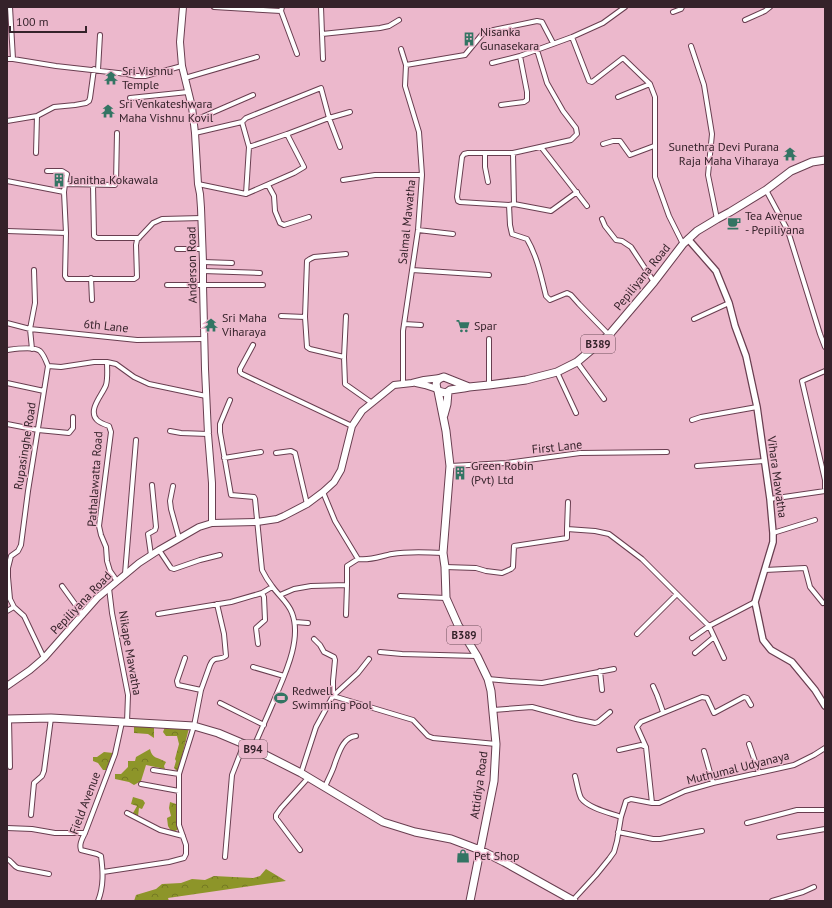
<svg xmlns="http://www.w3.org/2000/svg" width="832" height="908" viewBox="0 0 832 908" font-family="'PT Sans',sans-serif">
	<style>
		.forest { fill: url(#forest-crowns) }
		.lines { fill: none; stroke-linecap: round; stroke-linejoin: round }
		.minor-casing { stroke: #693e50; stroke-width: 6 }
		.tertiary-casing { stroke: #693e50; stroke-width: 8 }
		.secondary-casing { stroke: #693e50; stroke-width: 8 }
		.primary-casing { stroke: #693e50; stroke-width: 9 }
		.minor { stroke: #fff; stroke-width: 4 }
		.tertiary { stroke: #fff; stroke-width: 5.5 }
		.secondary { stroke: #fff; stroke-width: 6 }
		.primary { stroke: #fff; stroke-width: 7 }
		.labels { text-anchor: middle; stroke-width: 3; stroke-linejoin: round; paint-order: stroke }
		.shield { fill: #ecb8cc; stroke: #6c4f5b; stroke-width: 1 }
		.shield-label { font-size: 11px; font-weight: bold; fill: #35222a }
		.poi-label { font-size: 12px; fill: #35222a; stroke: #ecb8cc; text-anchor: start }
		.street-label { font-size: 12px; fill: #35222a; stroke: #ecb8cc }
	</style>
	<defs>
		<pattern id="forest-crowns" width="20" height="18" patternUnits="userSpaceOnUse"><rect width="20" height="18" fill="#8d9529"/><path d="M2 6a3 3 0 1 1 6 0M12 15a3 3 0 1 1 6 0" fill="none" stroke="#747923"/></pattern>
	</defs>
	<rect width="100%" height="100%" fill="#ecb8cc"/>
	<path class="forest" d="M134,725L154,726V738L148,734L134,733Z
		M165,727L189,728L178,772L174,768L176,761L175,759L179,744L177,736H166L163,732Z
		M150,749C152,759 158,757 166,762L164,766L165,769L146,765L141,781L134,785L129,782L115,779V774H121L128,767V761H135L136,757Z
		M104,752L113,753L106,770H103L98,763L93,761V757H97Z
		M133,797L143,800L145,803L142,809L139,808L138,816L133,813L137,806L131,804Z
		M170,802L176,804L179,829L175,831H171L168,826L167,818L171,816L169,808Z
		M266,869L286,881L168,898L169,901H134L136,895L156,889L162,884L181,883L192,879L205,880L214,876L253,878L260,876Z"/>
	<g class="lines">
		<g class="minor-casing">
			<path id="minor" d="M10,7L13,59
				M214,7L281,11
				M282,7L281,11L297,54
				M321,7L322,34L380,28L389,26L399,20
				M673,12L681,9L682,7
				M745,20L765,11L770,7
				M322,34L323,59
				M572,37L589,81L592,82L623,58L650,84L655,97V177L669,216L683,244
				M691,46L704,85L712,134L708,175L717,219
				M401,49L406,65L405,86L419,132L422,175L418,230L403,331V384
				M537,50L547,83L563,111L576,128L577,134L571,140L513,153H468L464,154L462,157L457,197L458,201L460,202L509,205L514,204L551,211L577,192
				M7,59H13L56,66L127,74L136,76H145L182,66
				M492,63L520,56L572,37L603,23L625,7
				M406,65L465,55L484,32L537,21L542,22L553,43
				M98,70L100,35
				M185,78L257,57
				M618,97L650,84
				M130,98L188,92
				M501,105L524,102L527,100V92L520,56
				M7,121L37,116L54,107L75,105L86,103L89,101L90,98L94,69
				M193,121L253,95
				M195,133L242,122
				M603,144L613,141H620L630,155L654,146
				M340,147L329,118L350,112
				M541,147L587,206
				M36,153L37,116
				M485,153V167L488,182
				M513,153L514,204
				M47,171H62L67,174L65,184
				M343,180L375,175H422
				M7,181L64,192L65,184L115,185L116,183L117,133
				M198,184L246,194L294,173L304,167L287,134L249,147L242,122L246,118L321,88L329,118L287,134
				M93,185L94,236L97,238H139
				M268,185L274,196L275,211L280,223L284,225L309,217
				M766,190L788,231L820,334L825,347
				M64,192L66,233L65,276L67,279H134L137,277L136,245L137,240L153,223L162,219L202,218
				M246,194L249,147
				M509,205L510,225L512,234L527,239C537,256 541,276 546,296L550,300L567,293L571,295L579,304L609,335
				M602,219L605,226L616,240L622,241L631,247L654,282
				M418,230L453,234
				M7,231L66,233
				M177,249H203
				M203,262L232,263
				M412,270L489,275
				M203,271L260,273
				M91,278L92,300
				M167,285H263
				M281,316L305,317L307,347L310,349L344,357L345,384L372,403
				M305,317L307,261L310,259L314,257L346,254
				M694,319L729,303
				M7,323L30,329L137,340L205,339
				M404,324L421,325
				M253,345L240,369V372L242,374L352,426
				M32,349L30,329L35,303L34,270
				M7,350C15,349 34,346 40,351C44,355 46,361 48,366L61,367L94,362H107L116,364L134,377L149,384L206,396
				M344,357L346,316
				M107,362C107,369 108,378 106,385C103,394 87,410 97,420C100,423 106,425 109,426L111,432L99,526L101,535L106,547L107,561L110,571L117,581
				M577,362L604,399
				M825,371L802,381L825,480V488
				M557,372L576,413
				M7,383L44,391
				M489,385V339
				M230,400L220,424V432L231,495L254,497L255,499L262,570C265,576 268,581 272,586C278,595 288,602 292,613C302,639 285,674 275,698C268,715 260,732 253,749
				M692,420L701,417L757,407
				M7,424L38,430L69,433L73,428V417
				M170,431L181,433L208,434
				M276,453L291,451L295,453L307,504
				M224,458L261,452
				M450,466L506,463L580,453L667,452
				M697,466L764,461
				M173,486L170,501L171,509L179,538
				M323,492L335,521L358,559C370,561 381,556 392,554C409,551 426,552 443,553
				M770,499L825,491
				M567,529L568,502
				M773,533L815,520
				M159,550L171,568L174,569L200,560L220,555
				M151,555L148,534L155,530L156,527L152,485
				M445,567L476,568L486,571L502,573L511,569L513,567L514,546L567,538V529L595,531L609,534L642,559L709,626L755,602
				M765,570L805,568L810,587L823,603
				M125,574L136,440
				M62,586L83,615
				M109,588L112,613L128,695L127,722
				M280,595L294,589L311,586L347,585V566L358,559
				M400,596L446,598
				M7,611L14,607
				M158,614L231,602L262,593L272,587
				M346,615L347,585
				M295,622L308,623
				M637,634L677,594
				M692,638L709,626L724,658
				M258,644L256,628L265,620L264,597L262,593
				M380,652L402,654L477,656
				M695,653L714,637
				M44,658L24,616L14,607L10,599L8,577V568L11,556L18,551L21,545L28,491L48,366
				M185,658L177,681L178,685L201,690
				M253,667L284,676
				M600,671L602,690
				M488,679L510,681L542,683L614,669
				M653,686L657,695L663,712
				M333,696L413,720L428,736L433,738L496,744
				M333,696L358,673L369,659
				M220,703L264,725
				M493,710L532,707L576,719L595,723L598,722L610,712
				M9,719L10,767
				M749,744L759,773
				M619,750L641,745L646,747
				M704,751L713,783
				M153,770L179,774
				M301,773L316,727L333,696V681L335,660L334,657L324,652L320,645L314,639
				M575,776C577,783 578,792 581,798C588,808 610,813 621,817
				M141,784L179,791
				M325,787C328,779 333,771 335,763C339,753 343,737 356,736
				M652,803L646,747L637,727L641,722L702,697L707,698L714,713L744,697L747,698L751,705
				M127,813L160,830L183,836
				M31,815L34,783L42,776L44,771L51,718
				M747,823L797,810H825
				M7,828L32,829L55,833H85
				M618,832L653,839H660L702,831
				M779,837L825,829
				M300,850L276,818V815L281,808L308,778
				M225,857L232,775L244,744
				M7,859C12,861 13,866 18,868L49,874
				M103,872L169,862L184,858L186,854V845L179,825V774L194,726L201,690L210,665C214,655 220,661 226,656L224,634L217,604
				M573,900L596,875L609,859L614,852L617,841L621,817L626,801L631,799L652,803H659L685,791L713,783L794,765L814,755L825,748
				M98,901C104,886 103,871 101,856L97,854L81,850C79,844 82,839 85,833L115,754L122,722
				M772,901L803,892L814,887"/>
		</g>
		<g class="tertiary-casing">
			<path id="tertiary" d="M688,239L716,271L729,303L735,326L746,356L757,407L770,499L773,533V542L755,602L763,640L771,650L792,662L815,690L825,706"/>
		</g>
		<g class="secondary-casing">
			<path id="secondary" d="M183,7L180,42L182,66L192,107L195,133L198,184L200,194L201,208L203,262V285L205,369L208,434L212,483V523
				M416,383L425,385L437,389
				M7,686L30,670L44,658L97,598L139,563L159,550L199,527L212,523L257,522L277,519L284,516L307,504L323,492L334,482L341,470L352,426L362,411L394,385L412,383L424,380L440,378"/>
		</g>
		<g class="primary-casing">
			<path id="primary" d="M469,387L444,377C435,379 435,384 438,391L446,393L450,390L464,388L469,387L489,385L526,380L557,372L577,362L609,335L654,282L683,244L697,231L717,219L730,212L766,190L791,171L812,162L825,160
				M438,391L446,431L450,466L443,553L445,567L446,598L458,625L477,656L488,679L491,691L496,744L494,781L470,901
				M444,415L447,404L448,392
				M7,719L51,718L194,726L218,733L244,744L301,773L383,822L415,832L451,839L480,850L504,862L574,901"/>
		</g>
		<use href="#minor" class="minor"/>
		<use href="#tertiary" class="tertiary"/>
		<use href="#secondary" class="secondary"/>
		<use href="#primary" class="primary"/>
	</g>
	<defs>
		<g id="building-bare" transform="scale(1.08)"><path d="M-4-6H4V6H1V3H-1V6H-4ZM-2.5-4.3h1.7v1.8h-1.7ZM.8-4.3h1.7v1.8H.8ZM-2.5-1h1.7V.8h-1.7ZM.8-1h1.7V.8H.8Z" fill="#337463" stroke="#ecb8cc" stroke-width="2.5" paint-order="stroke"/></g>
		<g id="temple-bare" transform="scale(1.08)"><path d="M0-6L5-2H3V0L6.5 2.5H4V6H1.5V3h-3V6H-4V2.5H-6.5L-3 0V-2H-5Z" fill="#337463" stroke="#ecb8cc" stroke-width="2.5" paint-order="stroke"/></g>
		<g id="cafe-bare" transform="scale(1.08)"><path d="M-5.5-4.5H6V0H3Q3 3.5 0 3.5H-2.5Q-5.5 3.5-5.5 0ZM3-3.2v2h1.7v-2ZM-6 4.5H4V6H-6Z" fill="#337463" stroke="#ecb8cc" stroke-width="2.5" paint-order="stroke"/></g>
		<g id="supermarket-bare" transform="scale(1.08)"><path d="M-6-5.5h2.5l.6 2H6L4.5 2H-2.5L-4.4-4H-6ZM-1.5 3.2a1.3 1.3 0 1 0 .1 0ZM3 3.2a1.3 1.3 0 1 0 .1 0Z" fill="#337463" stroke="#ecb8cc" stroke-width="2.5" paint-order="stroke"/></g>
		<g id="stadium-bare" transform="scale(1.08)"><path d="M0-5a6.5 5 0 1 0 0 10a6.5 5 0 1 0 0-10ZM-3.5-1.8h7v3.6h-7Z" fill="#337463" stroke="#ecb8cc" stroke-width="2.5" paint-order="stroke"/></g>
		<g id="shop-bare" transform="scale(1.08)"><path d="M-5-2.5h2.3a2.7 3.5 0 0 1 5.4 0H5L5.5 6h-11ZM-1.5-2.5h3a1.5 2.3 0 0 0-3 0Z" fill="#337463" stroke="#ecb8cc" stroke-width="2.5" paint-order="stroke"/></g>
	</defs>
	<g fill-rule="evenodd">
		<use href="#building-bare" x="469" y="39"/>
		<use href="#temple-bare" x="111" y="78"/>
		<use href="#temple-bare" x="108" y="111"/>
		<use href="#temple-bare" x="790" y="154"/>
		<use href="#building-bare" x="59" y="180"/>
		<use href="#cafe-bare" x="734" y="223"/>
		<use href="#temple-bare" x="211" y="325"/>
		<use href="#supermarket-bare" x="463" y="326"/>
		<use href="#building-bare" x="460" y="473"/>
		<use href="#stadium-bare" x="281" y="698"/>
		<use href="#shop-bare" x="463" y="856"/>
	</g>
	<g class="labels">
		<g class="shield">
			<rect x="581" y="335" width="34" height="18" rx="3"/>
			<rect x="447" y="626" width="34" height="18" rx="3"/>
			<rect x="239" y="740" width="28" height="18" rx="3"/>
		</g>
		<g class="shield-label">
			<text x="598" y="348">B389</text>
			<text x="464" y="639">B389</text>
			<text x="253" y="753">B94</text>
		</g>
		<g class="poi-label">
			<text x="480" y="36">Nisanka<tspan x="480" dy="14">Gunasekara</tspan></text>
			<text x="122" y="75">Sri Vishnu<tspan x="122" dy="14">Temple</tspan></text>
			<text x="119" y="108">Sri Venkateshwara<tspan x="119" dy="14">Maha Vishnu Kovil</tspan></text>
			<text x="779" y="151" text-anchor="end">Sunethra Devi Purana<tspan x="779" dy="14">Raja Maha Viharaya</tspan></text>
			<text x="70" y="184">Janitha Kokawala</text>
			<text x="745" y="220">Tea Avenue<tspan x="745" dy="14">- Pepiliyana</tspan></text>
			<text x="222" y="322">Sri Maha<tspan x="222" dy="14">Viharaya</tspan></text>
			<text x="474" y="330">Spar</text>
			<text x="471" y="470">Green Robin<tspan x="471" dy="14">(Pvt) Ltd</tspan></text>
			<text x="292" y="695">Redwell<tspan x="292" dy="14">Swimming Pool</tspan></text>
			<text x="474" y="860">Pet Shop</text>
		</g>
		<g class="street-label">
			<text transform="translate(407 222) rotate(-84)" y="4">Salmal Mawatha</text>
			<text transform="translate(192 265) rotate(-91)" y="4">Anderson Road</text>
			<text transform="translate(642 277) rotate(-51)" y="4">Pepiliyana Road</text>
			<text transform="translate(106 326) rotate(6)" y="4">6th Lane</text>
			<text transform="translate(25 446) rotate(-81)" y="4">Rupasinghe Road</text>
			<text transform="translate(557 447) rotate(-6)" y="4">First Lane</text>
			<text transform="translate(777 477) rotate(82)" y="4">Vihara Mawatha</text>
			<text transform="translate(95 479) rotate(-86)" y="4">Pathalawatta Road</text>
			<text transform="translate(81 603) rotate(-46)" y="4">Pepiliyana Road</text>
			<text transform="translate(130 653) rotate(80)" y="4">Nikape Mawatha</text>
			<text transform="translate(738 768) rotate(-14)" y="4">Muthumal Udyanaya</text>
			<text transform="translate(479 785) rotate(-82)" y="4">Attidiya Road</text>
			<text transform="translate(85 803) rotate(-69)" y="4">Field Avenue</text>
		</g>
	</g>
	<rect width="832" height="908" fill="none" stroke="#35222a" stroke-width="16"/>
	<path d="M10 26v6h76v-6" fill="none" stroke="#35222a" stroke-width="2"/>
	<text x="16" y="26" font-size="12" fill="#35222a" stroke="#ecb8cc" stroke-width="3" paint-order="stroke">100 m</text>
</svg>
